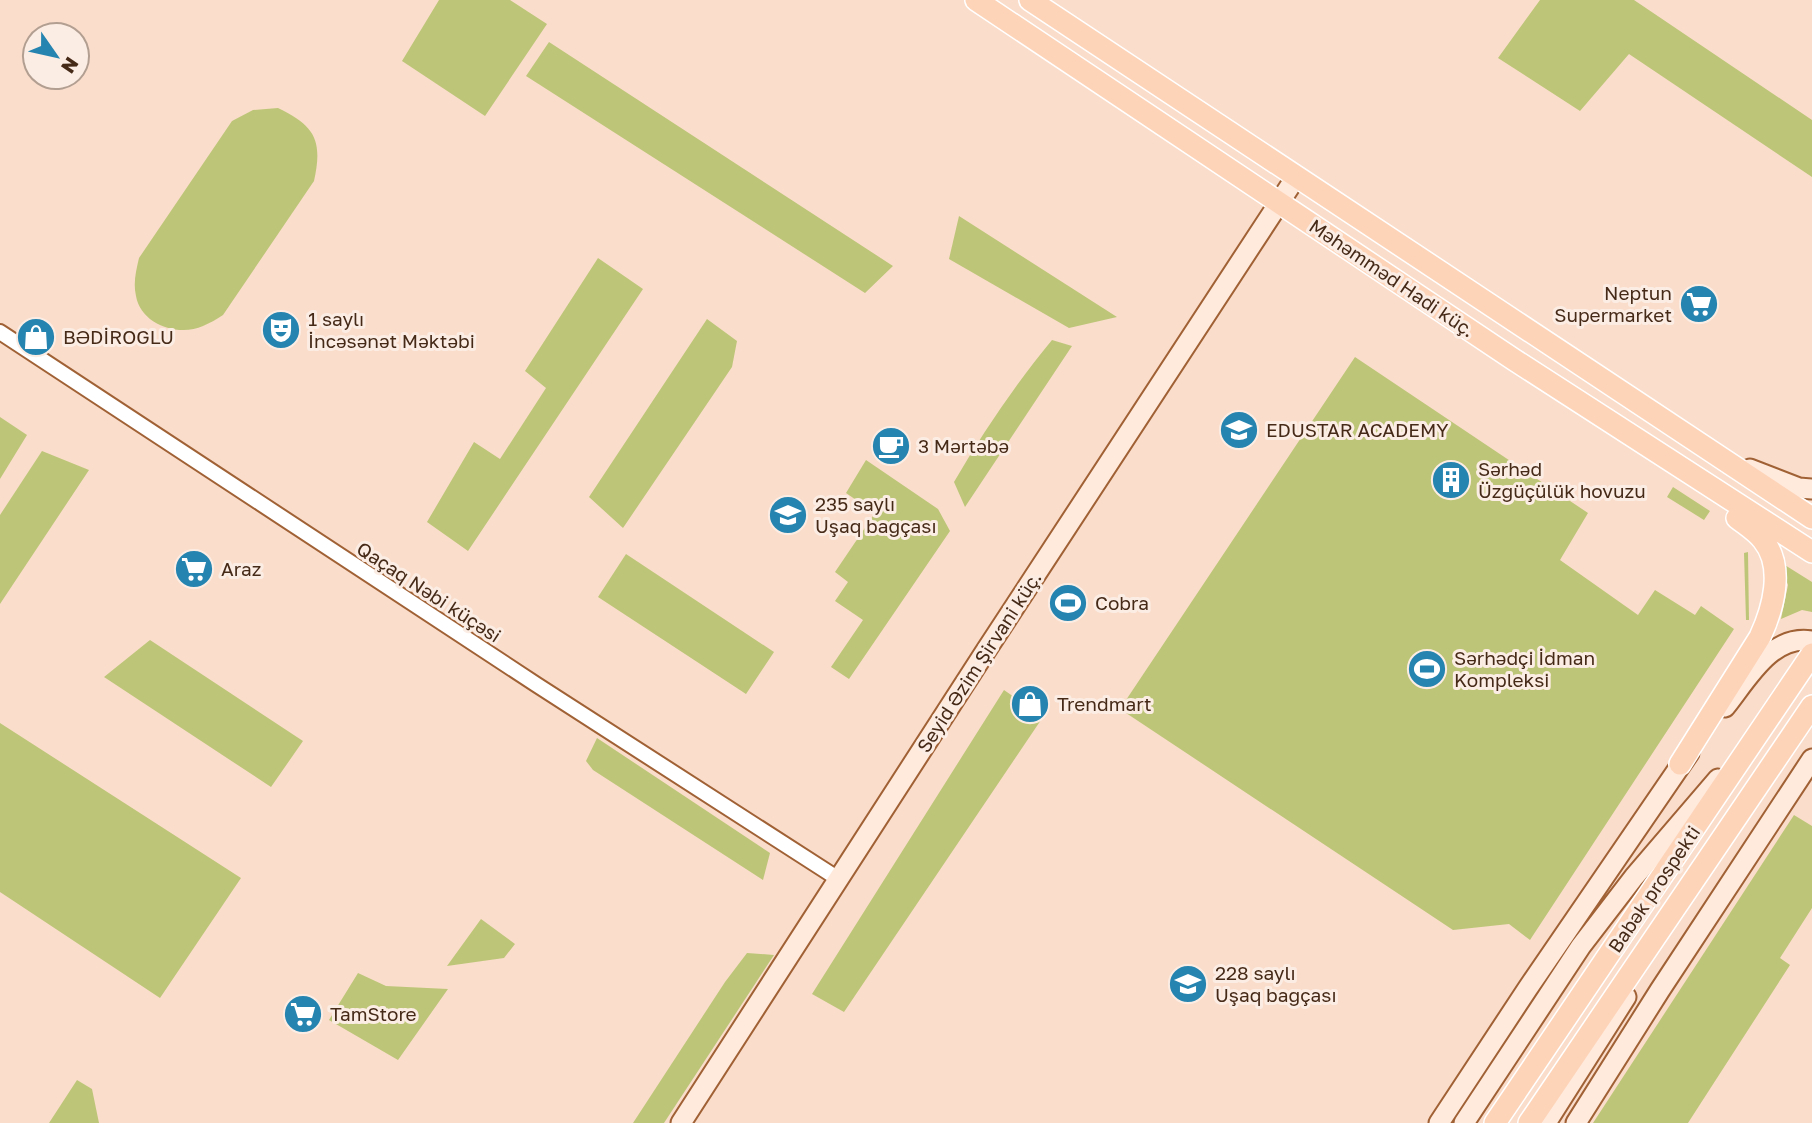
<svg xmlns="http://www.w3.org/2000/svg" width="1812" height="1123" viewBox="0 0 1812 1123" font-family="'Golos Text',sans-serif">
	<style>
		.green { fill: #bdc678 }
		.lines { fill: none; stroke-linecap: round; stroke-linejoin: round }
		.street-casing { stroke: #a06135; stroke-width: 18 }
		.secondary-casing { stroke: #a06135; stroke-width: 23 }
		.primary-casing { stroke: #fff; stroke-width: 24 }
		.street { stroke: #fff; stroke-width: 14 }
		.secondary { stroke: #ffeadc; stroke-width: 19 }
		.primary { stroke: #fed4b9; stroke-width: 21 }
		.labels { text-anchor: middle; stroke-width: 6; stroke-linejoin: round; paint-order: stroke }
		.street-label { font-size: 19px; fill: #462a18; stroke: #fcede4 }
		.poi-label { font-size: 19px; fill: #462a18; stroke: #fcede4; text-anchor: start }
	</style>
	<rect width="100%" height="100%" fill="#faddcb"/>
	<path class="green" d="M439,0H510L547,24L485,116L402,61Z
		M1540,0H1634L1812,120V177L1629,54L1580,111L1498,58Z
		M549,42L893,266L865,293L526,76Z
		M278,108C315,126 323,140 314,181L223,315C217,319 210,323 203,326C179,337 141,325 136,296C133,283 136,271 139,258L232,121L253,110Z
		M959,216L1117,317L1069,328L949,259Z
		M598,258L643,289L468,551L427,522L474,442L500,459L546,388L525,371Z
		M707,319L737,341L732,367L623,528L589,497Z
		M1052,340L1072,346L965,507L954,482C983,432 1015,385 1052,340Z
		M1355,357L1588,513L1560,560L1638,615L1655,590L1695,615L1701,606L1734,629L1530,940L1509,924L1453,930L1120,709Z
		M0,417L27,435L0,479Z
		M42,451L89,470L0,604V515Z
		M866,460L938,509L950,531L849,679L831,667L863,620L835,601L848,582L835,572L875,513L846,493Z
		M1673,487L1710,511L1704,520L1667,497Z
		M1748,552L1749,620H1746L1744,553Z
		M626,554L774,652L746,694L598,597Z
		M1780,562L1812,582V612L1802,610L1781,619L1788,585Z
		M150,640L303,741L271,787L104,677Z
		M1004,690L1043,717L844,1012L812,994Z
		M0,723L241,878L160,998L0,892Z
		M597,738L770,853L763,880L593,770L586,761Z
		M1794,815L1812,826V908L1780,958L1790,965L1688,1123H1593Z
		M481,919L515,944L504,958L447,966Z
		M747,953L774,955L664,1123H633L725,982Z
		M358,973L386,986L448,989L398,1060L329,1020Z
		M77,1080L92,1089L99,1123H49Z"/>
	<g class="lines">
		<g class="street-casing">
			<path id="street" d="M0,332L537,685L840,880"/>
		</g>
		<g class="secondary-casing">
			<path id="secondary" d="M1750,469L1799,488L1812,489
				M1725,707C1747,680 1771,634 1812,641
				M681,1123L987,649L1296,177
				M1439,1123L1528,988L1689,753
				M1464,1123L1581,946L1634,877L1718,779
				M1546,1123L1626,997
				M1576,1123L1660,990L1812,759"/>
		</g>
		<g class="primary-casing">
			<path id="primary" d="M976,0L1513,359L1812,552
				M1030,0L1812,518
				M1680,764L1760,637C1773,609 1785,567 1763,540C1756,531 1746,525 1737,518
				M1495,1123L1812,654
				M1529,1123L1812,706"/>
		</g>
		<use href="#street" class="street"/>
		<use href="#secondary" class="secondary"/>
		<use href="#primary" class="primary"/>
	</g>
	<defs>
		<g id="supermarket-disc" transform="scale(2.0125)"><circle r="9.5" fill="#2584b0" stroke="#fcede4"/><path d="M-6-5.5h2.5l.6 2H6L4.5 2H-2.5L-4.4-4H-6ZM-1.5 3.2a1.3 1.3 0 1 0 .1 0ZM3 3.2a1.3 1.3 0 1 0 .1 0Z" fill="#fff"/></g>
		<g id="theatre-disc" transform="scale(2.0125)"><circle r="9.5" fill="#2584b0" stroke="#fcede4"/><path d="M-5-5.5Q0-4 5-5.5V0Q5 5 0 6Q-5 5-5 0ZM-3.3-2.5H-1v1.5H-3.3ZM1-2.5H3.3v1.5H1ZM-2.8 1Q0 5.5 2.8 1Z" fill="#fff"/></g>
		<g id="shop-disc" transform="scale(2.0125)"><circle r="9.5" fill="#2584b0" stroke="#fcede4"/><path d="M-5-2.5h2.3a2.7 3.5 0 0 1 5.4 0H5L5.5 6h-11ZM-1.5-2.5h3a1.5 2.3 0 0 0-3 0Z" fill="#fff"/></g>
		<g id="university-disc" transform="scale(2.0125)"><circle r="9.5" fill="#2584b0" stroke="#fcede4"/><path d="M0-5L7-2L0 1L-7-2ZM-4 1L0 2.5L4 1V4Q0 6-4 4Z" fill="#fff"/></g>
		<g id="cafe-disc" transform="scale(2.0125)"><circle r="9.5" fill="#2584b0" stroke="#fcede4"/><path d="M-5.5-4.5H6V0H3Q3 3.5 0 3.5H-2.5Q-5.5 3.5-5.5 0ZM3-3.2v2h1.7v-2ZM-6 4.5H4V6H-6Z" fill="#fff"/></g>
		<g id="building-disc" transform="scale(2.0125)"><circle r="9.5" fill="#2584b0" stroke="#fcede4"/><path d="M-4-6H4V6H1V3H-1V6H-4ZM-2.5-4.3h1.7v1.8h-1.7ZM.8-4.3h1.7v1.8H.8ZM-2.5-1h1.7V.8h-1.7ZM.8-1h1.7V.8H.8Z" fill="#fff"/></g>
		<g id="school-disc" transform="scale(2.0125)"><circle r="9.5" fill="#2584b0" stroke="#fcede4"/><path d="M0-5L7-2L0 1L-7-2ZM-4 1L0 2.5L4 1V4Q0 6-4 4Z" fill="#fff"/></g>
		<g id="stadium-disc" transform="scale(2.0125)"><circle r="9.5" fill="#2584b0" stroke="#fcede4"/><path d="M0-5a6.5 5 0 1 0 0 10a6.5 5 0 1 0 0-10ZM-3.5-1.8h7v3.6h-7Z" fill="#fff"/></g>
	</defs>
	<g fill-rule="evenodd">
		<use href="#supermarket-disc" x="1699" y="304"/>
		<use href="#theatre-disc" x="281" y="330"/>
		<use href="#shop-disc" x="36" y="337"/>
		<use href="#university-disc" x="1239" y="430"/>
		<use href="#cafe-disc" x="891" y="446"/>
		<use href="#building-disc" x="1451" y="480"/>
		<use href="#school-disc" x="788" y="515"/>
		<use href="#supermarket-disc" x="194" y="569"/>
		<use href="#stadium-disc" x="1068" y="603"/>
		<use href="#stadium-disc" x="1427" y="669"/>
		<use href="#shop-disc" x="1030" y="704"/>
		<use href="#school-disc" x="1188" y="984"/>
		<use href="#supermarket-disc" x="303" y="1014"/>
	</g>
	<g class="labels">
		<g class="street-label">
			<text transform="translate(1392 278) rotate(34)" y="7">Məhəmməd Hadi küç.</text>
			<text transform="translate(429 592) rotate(33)" y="7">Qaçaq Nəbi küçəsi</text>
			<text transform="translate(979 662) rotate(-57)" y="7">Seyid Əzim Şirvani küç.</text>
			<text transform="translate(1654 889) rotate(-56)" y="7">Babək prospekti</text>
		</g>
		<g class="poi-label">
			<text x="1672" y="300" text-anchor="end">Neptun<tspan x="1672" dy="22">Supermarket</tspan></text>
			<text x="308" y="326">1 saylı<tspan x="308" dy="22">İncəsənət Məktəbi</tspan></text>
			<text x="63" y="344">BƏDİROĞLU</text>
			<text x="1266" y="437">EDUSTAR ACADEMY</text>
			<text x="918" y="453">3 Mərtəbə</text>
			<text x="1478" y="476">Sərhəd<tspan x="1478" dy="22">Üzgüçülük hovuzu</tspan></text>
			<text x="815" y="511">235 saylı<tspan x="815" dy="22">Uşaq bağçası</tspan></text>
			<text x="221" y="576">Araz</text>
			<text x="1095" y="610">Cobra</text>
			<text x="1454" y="665">Sərhədçi İdman<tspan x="1454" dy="22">Kompleksi</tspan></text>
			<text x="1057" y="711">Trendmart</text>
			<text x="1215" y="980">228 saylı<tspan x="1215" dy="22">Uşaq bağçası</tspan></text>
			<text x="330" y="1021">TamStore</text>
		</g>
	</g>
	<g transform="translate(56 56) rotate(124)"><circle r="33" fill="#fcede4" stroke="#b39f92" stroke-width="2"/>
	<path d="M0-5L12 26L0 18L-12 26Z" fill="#2584b0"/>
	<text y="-10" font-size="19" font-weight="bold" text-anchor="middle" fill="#462a18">N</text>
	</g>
</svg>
